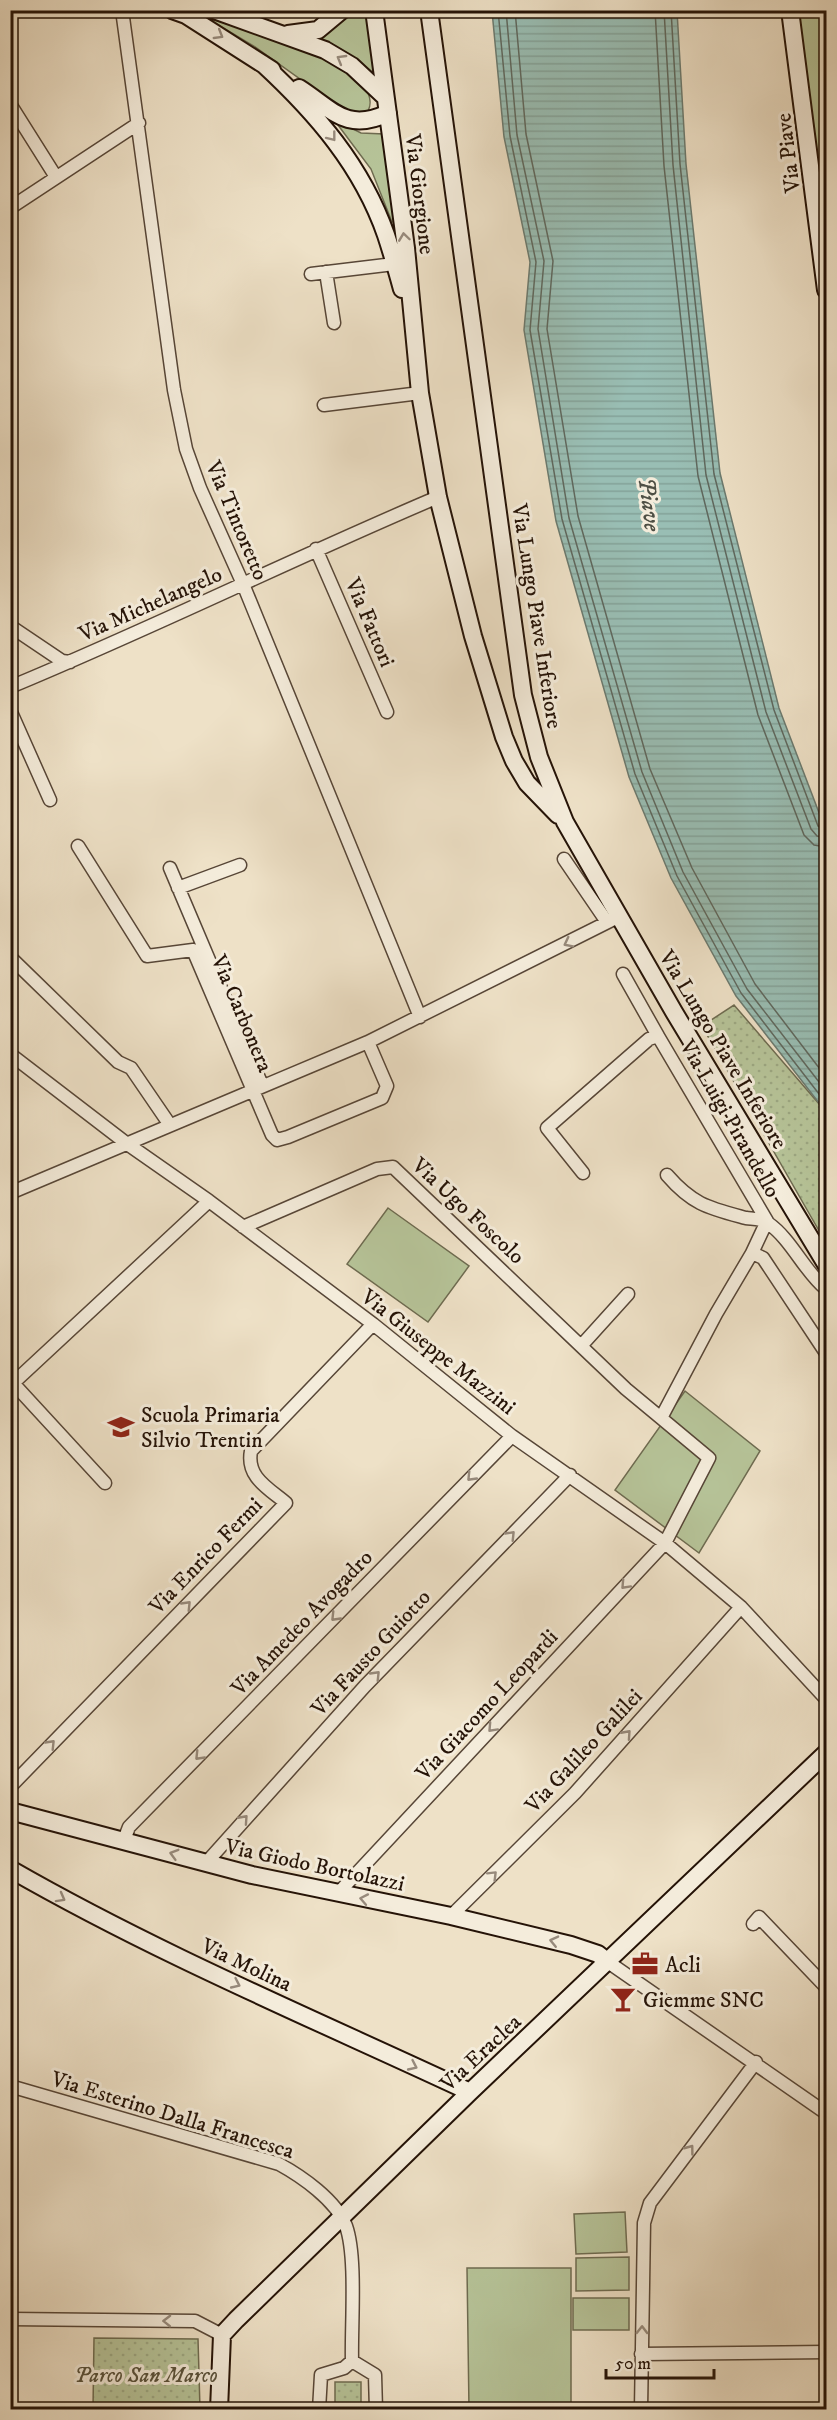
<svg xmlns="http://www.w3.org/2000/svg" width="837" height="2420" viewBox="0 0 837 2420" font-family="'IM FELL DW Pica',serif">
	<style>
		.grass { fill: #b6c398; stroke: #6e6b50; stroke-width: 1.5 }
		.park { fill: url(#park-dots); stroke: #6e6b50; stroke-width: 1.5 }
		.water { fill: url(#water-rules); stroke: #6b7a6f; stroke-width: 1.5 }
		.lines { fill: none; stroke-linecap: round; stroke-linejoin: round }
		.shore { stroke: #5f685e; stroke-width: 1.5 }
		.street-casing { stroke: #574637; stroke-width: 15 }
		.secondary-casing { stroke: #251307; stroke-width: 20 }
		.street { stroke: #f4ecdb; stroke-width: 12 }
		.secondary { stroke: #f4ecdb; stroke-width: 16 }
		.oneway { stroke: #978a7c }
		.labels { text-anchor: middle; stroke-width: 6; stroke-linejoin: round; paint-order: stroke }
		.street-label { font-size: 22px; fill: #251307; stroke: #f4ecdb }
		.poi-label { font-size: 22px; fill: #251307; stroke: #f4ecdb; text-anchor: start }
		.park-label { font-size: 22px; font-style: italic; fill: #58513a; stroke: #f4ecdb }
		.water-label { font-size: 24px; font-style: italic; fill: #4e4f44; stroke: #f4ecdb }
	</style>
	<defs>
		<pattern id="park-dots" width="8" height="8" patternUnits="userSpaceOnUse" patternTransform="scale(1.5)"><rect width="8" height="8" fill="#b6c398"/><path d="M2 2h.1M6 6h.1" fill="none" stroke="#9ca782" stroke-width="1.8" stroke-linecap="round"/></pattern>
		<pattern id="water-rules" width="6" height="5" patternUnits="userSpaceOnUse" patternTransform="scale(1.5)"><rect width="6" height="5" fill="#99beb4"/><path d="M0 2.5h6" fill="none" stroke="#84a299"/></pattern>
	</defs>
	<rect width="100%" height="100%" fill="#eee1c7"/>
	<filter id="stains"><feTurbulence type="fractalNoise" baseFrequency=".00333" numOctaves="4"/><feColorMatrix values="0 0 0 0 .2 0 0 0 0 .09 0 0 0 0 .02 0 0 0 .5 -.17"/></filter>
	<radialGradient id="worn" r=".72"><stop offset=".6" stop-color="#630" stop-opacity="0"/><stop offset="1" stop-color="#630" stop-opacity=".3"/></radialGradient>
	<path class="grass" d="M349,11H368L376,75L356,59L309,37Z
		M798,11H826L825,233Z
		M205,17C247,30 292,41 332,59C350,66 385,98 363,117L338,106L255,47Z
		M339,122L361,133L384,134L396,222H392L371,169L338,125Z
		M388,1208L469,1266L428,1322L347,1264Z
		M685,1391L760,1451L699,1553L615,1490Z
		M625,2212L627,2252L576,2254L574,2214Z
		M629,2257V2290L576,2291V2258Z
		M467,2268H571V2409H469Z
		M573,2298H629V2330H573Z"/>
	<path class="park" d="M734,1005L826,1112V1243L702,1026Z
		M94,2338L198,2339L200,2409H93Z
		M335,2382H361V2409H335Z"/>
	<path class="water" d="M492,11H677L686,164L720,473L779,708L826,831V1112L736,996L671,878L629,777L556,521L524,330L530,262L504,137Z"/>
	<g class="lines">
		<path class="shore" d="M498,10L510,136L536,262L530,330L562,519L635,774L677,876L741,993L826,1103
			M506,10L517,135L544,261L538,329L569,518L642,772L683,872L747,989L826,1091
			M515,10L526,134L553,261L547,329L578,516L650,769L692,868L755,984L826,1077
			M655,10L664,166L698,476L758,715L804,835L814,845L826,847
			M664,10L673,165L706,475L766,712L811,829L817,836L826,838
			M671,10L680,164L714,474L774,710L818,826L826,831"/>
		<g class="street-casing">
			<path id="street" d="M122,10L174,390L186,449L200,488L243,584L420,1017
				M10,104L56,177
				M10,208L139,123
				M326,272L334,323
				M311,274L394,264
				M324,405L420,393
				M316,549L387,712
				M10,626L62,661L70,662
				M10,687C155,627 294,558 438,497
				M10,710L50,800
				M78,846L147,956L193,950L272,1135L277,1140L288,1137L382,1098L387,1086L368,1042
				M564,859L607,922
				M170,868L262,1085
				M178,888L240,865
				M10,957L118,1062L131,1068L170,1125
				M623,974L658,1036
				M10,1054L126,1143L209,1201L373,1324L512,1436L665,1543L741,1607L826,1699
				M583,1173L547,1128L649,1039L658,1036L767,1221L752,1253
				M667,1175C693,1205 709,1208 746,1218C753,1219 763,1219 768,1223C792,1240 804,1271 826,1289
				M10,1193L368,1042L620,916
				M243,1227L377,1169L393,1167L626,1389L661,1418
				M581,1346L628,1294
				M13,1383L105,1483
				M10,1386L209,1201
				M10,1787L286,1503C268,1488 246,1477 251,1451L373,1324
				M124,1840L129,1827L512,1436
				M206,1863L365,1686L570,1475
				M341,1894L342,1889L665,1543L709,1458L661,1418L716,1314L752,1253L763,1258L826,1353
				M451,1916L575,1793L741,1607
				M753,1924L759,1917L826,1987
				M608,1962L826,2113
				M10,2086L279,2164C301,2176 336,2200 346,2226C357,2257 351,2326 352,2361
				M10,2319L195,2321L222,2335
				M641,2354L826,2352
				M319,2410L321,2375L344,2368L352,2361L375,2375L376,2410
				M641,2410L644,2223L650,2203L756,2062"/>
		</g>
		<g class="secondary-casing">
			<path id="secondary" d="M172,10L186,15L272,70
				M214,10L325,50L352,66L385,97
				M374,10L406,248L420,393L438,497L473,636L504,737L514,761L527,783L558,815
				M429,10L523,695L539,757L565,822L674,1012L826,1264
				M790,10L826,290
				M288,34L318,30L342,10
				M263,64C316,113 362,166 386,235C392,253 397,271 402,289
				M299,88C332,109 346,133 388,113
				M10,1811L252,1875L451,1916L571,1945L598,1954L608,1962
				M10,1869C158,1954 316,2020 470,2092
				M219,2410L222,2335L236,2320L470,2092L826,1753"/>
		</g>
		<use href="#street" class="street"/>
		<use href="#secondary" class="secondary"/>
	</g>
	<defs><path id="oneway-chevron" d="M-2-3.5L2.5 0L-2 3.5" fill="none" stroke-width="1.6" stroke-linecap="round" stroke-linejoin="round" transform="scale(1.5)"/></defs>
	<g class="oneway">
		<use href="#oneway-chevron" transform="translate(219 35) rotate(31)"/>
		<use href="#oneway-chevron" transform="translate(341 59) rotate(-150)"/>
		<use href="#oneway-chevron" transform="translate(332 137) rotate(52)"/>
		<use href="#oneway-chevron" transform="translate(404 237) rotate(-98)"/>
		<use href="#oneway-chevron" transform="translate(568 943) rotate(153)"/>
		<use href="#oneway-chevron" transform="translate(471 1477) rotate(134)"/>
		<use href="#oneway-chevron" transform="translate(511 1535) rotate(-46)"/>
		<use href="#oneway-chevron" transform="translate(625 1585) rotate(133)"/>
		<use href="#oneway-chevron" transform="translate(187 1605) rotate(-46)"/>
		<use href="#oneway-chevron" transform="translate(335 1617) rotate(134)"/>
		<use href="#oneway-chevron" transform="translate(376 1675) rotate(-46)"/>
		<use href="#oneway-chevron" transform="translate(492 1728) rotate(133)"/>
		<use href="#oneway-chevron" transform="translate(627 1734) rotate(-48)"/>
		<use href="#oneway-chevron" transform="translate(51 1744) rotate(-46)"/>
		<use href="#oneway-chevron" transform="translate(199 1756) rotate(134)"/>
		<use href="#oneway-chevron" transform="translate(244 1819) rotate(-48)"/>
		<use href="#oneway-chevron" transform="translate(174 1854) rotate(-164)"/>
		<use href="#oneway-chevron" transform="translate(493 1875) rotate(-45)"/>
		<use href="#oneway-chevron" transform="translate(61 1898) rotate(29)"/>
		<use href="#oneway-chevron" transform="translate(364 1899) rotate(-169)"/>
		<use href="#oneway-chevron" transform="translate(554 1941) rotate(-167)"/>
		<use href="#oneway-chevron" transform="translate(236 1984) rotate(25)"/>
		<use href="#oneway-chevron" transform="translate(413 2066) rotate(25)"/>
		<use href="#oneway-chevron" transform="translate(690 2149) rotate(-53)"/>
		<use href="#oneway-chevron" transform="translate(167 2321) rotate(-179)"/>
		<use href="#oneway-chevron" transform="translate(642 2330) rotate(-89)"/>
	</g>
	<defs>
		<g id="school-bare" transform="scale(2.07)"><path d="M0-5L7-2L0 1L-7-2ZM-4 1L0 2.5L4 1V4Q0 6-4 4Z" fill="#8f2418" stroke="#f4ecdb" stroke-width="2.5" paint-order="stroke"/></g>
		<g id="office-bare" transform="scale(2.07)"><path d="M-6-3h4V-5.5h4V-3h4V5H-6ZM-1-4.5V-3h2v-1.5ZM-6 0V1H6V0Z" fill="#8f2418" stroke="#f4ecdb" stroke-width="2.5" paint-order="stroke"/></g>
		<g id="bar-bare" transform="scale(2.07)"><path d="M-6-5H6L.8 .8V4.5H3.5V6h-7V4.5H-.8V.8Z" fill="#8f2418" stroke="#f4ecdb" stroke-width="2.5" paint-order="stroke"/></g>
	</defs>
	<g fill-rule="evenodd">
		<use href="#school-bare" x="121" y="1427"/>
		<use href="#office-bare" x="645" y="1964"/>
		<use href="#bar-bare" x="623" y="1999"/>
	</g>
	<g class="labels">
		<g class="street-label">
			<text transform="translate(787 153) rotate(-97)" y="8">Via Piave</text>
			<text transform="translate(421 194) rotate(83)" y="8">Via Giorgione</text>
			<text transform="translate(238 520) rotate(67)" y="8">Via Tintoretto</text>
			<text transform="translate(150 603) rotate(-24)" y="8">Via Michelangelo</text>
			<text transform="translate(538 616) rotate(81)" y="8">Via Lungo Piave Inferiore</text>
			<text transform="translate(371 622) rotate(67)" y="8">Via Fattori</text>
			<text transform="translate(243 1013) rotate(67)" y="8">Via Carbonera</text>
			<text transform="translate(724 1049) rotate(59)" y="8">Via Lungo Piave Inferiore</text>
			<text transform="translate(731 1118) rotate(60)" y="8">Via Luigi Pirandello</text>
			<text transform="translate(469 1210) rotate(43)" y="8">Via Ugo Foscolo</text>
			<text transform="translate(439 1351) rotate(38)" y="8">Via Giuseppe Mazzini</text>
			<text transform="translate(205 1555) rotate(-46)" y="8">Via Enrico Fermi</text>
			<text transform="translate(301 1622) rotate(-46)" y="8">Via Amedeo Avogadro</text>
			<text transform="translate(370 1652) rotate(-47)" y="8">Via Fausto Guiotto</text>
			<text transform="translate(486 1704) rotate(-47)" y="8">Via Giacomo Leopardi</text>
			<text transform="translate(583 1750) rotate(-47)" y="8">Via Galileo Galilei</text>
			<text transform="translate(315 1864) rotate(12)" y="8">Via Giodo Bortolazzi</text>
			<text transform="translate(247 1964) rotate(25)" y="8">Via Molina</text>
			<text transform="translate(480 2052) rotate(-43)" y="8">Via Eraclea</text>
			<text transform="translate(173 2114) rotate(17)" y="8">Via Esterino Dalla Francesca</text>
		</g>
		<g class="poi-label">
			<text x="141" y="1422">Scuola Primaria<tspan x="141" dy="25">Silvio Trentin</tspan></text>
			<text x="665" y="1972">Acli</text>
			<text x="643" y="2007">Giemme SNC</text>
		</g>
		<g class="park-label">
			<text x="146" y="2382">Parco San Marco</text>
		</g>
		<g class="water-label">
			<text transform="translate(650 504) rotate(83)" y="8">Piave</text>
		</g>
	</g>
	<rect width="837" height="2420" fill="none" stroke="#eee1c7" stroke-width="36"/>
	<rect x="12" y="12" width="813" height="2396" fill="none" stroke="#251307" stroke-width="3"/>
	<rect x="18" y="18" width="801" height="2384" fill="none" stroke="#251307" stroke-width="1.5"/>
	<path d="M606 2369v9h108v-9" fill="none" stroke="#251307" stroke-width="3"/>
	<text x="615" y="2369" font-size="18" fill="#251307" stroke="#f4ecdb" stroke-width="4.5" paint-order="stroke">50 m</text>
	<rect width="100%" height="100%" filter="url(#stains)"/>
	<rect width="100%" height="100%" fill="url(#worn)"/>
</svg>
